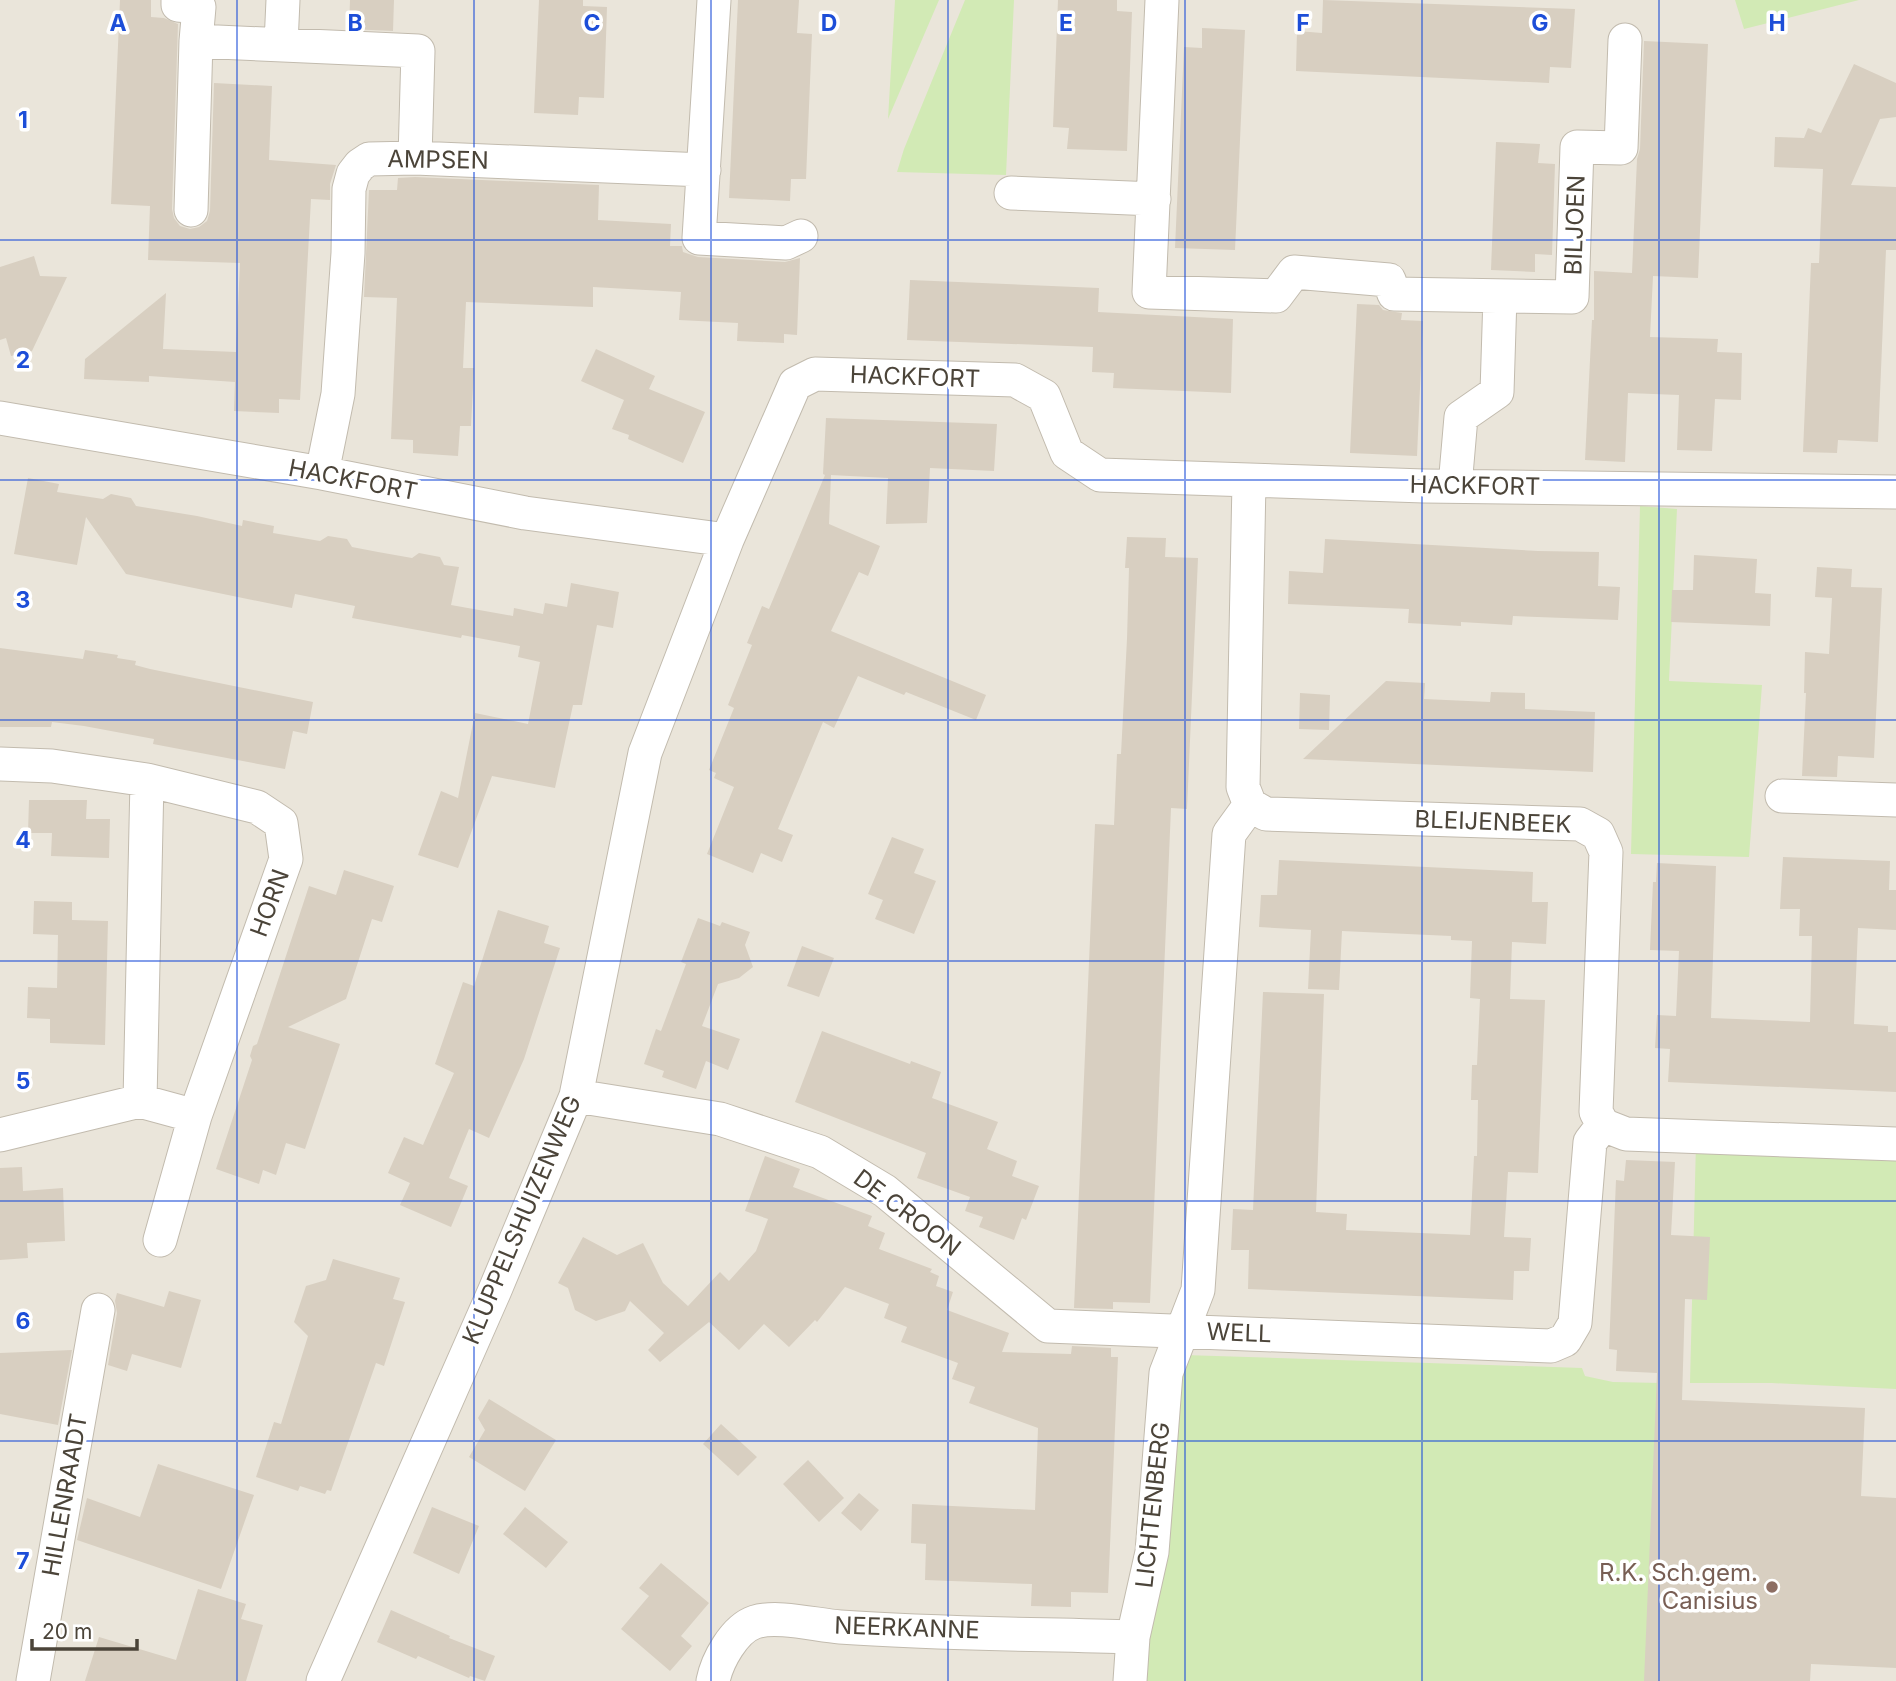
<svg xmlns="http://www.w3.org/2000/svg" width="1896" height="1681" viewBox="0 0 1896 1681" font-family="Inter,sans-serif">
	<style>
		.residential { fill: #eae5da }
		.green { fill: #d2eab5 }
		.building { fill: #d8cfc1 }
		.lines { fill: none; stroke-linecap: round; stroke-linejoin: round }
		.minor-casing { stroke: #c2bbae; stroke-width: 35 }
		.minor { stroke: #fff; stroke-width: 33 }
		.grid { fill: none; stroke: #1d4ed8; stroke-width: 2; stroke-opacity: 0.55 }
		.education-dot { fill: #8d6e63; stroke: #fff; stroke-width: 2.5 }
		.labels { text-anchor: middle; stroke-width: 7; stroke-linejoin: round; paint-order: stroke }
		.street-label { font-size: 24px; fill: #4b4439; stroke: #fff }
		.education-label { font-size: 24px; fill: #785e54; stroke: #fff; text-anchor: end }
		.grid-label { font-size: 23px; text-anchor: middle; font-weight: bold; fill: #1d4ed8; stroke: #fff; stroke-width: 7; stroke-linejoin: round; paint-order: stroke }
	</style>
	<rect width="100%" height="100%" fill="#f6f3ec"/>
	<path class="residential" d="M0,0H1896V1681H0Z"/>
	<path class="green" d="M895,0H939L888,119Z
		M965,0H1014L1006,175L897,172L904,149Z
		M1735,0H1859L1744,29Z
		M1640,506L1677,509L1669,681L1762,685L1749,857L1631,854Z
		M1696,1142L1896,1150V1389L1772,1383H1690Z
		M1184,1355L1582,1368L1585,1376L1613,1382L1661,1383L1651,1681H1138Z"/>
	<path class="building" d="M120,0H151V17L164,18L178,24L172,209L174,218L180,226L190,229L199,227L207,221L210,211L214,83L272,86L269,160L336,165L330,184V200L311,199L300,400L279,399V413L234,411L235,382L149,376V382L84,379L85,359L166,293L163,349L236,352L240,263L148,260L150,206L111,204Z
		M350,0H394L393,31L349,29Z
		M539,0H583V6L607,7L604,98L579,97L578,115L534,113Z
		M738,0H799L797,33L812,34L806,179H791L790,201L729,198Z
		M1058,0H1117V11L1132,12L1127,151L1067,149L1069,128L1053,127Z
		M1323,0L1575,9L1571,68L1550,67L1549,83L1296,71L1297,31L1322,33Z
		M1202,28L1245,30L1235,250L1175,248L1184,47L1202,48Z
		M1644,41L1708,44L1698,278L1653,276L1650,337L1718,339L1717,352L1742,353L1741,400L1715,399L1712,451L1677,450L1679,395L1628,393L1625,462L1585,460L1592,320H1594V271L1632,273L1637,159L1640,149Z
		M1854,64L1896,83V117L1880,119L1851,185L1896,187V250H1886L1878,442L1838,440L1837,453L1803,452L1811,263H1819L1823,169L1774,167L1775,137L1804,138L1808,128L1821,133Z
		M1496,142L1540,144L1538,163L1555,164L1552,255L1535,254V272L1491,270Z
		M415,177L599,185L598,220L671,224L670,246H682L683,252L698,257L785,262L800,258L797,335L784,334V343L737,341L738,323L679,320L681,292L593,287V307L466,302L463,368H474L471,426H460L458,456L413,453V440L391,439L397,298L364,297L369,190H397L398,178Z
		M34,256L40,276L67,277L32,351L11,356L6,338L0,340V267Z
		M910,280L1099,288L1098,312L1233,319L1231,393L1113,388L1114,373L1092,372L1093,347L907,340Z
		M1357,304L1379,305L1383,310L1402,313L1401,320L1423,321L1417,456L1350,453Z
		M596,349L655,376L649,389L705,412L683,463L628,439L629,435L612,429L624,400L581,381Z
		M826,418L997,424L994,471L930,468L927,523L886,524L888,478L831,475L829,524L880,546L868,576L859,572L831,631L986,695L976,720L906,692L904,695L858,676L834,728L823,722L778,829L793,835L782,862L761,853L753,873L707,854L734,787L714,778L716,773L709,770L734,708L728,705L752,645L747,643L762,606L769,609L825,475L823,474Z
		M28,478L59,484L57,492L103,499L111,494L131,498L136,506L197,516L242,526L243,520L274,526L273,533L320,541L328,536L347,539L352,547L378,552L412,558L419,553L440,557L444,565L459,567L451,605L513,616L514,608L543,614L545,603L567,607L571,583L619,592L613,628L597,625L582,705H573L555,788L492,776L458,868L418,855L441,791L458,798L475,713L528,724L540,662L518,657L520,646L462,635L461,638L352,618L355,606L295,594L292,608L126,574L86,517L77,565L14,554Z
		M1127,537L1166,538L1165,557L1198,558L1187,809L1171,808L1150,1303L1113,1302V1309L1074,1308L1095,824L1114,825L1117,754H1121L1127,639L1129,568H1125Z
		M1325,539L1538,551L1599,552L1598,586L1620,587L1618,620L1513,616L1512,625L1461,622V626L1408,623L1409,609L1288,604L1289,571L1323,573Z
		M1694,555L1757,559L1755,593L1771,594L1770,626L1671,622L1672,590H1693Z
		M1817,567L1852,569L1851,587L1882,588L1874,758L1838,756L1837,777L1802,776L1806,693H1804L1805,652L1829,654L1832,598L1815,597Z
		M0,648L83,659L85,650L118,655L117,658L136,661L135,665L150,669L313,702L307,734L293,731L285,769L153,744L154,739L84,726L52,722L51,727H0Z
		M1386,681L1425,683L1424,699L1490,702L1491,692L1525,693V709L1595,712L1593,772L1303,759Z
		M1300,693L1330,695L1329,730L1299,729Z
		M29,800H87L86,819H110L109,858L51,856L52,833H28Z
		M892,837L924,849L914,873L936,881L914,934L875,919L883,900L868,894Z
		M1783,857L1890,861L1889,890H1896V930L1858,928L1854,1024L1888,1026V1032H1896V1092L1668,1082L1670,1049L1655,1048L1657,1015L1676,1016L1679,951L1650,950L1653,882H1656L1657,863L1716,866L1711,1018L1810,1022L1812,936H1799L1800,909H1780Z
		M1279,860L1533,872L1532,902H1548L1546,944L1512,942L1510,999L1545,1000L1538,1173L1508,1172L1504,1237L1531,1238L1529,1271H1514L1513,1300L1248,1289L1249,1250H1231L1233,1209L1253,1210L1263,992L1324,994L1316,1212L1347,1214L1346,1230L1470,1235L1474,1156H1477L1478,1100H1471L1472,1065H1477L1480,999L1470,998L1472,941L1451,940V936L1342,931L1339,990L1308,989L1311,930L1259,927L1261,895H1277Z
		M344,870L394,886L382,922L372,919L346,999L288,1027L340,1044L305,1149L286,1143L276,1175L263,1170L259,1184L216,1169L252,1060L250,1056L253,1046L257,1044L309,886L336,895Z
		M34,901L72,902V920L108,921L105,1045L50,1043V1019L27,1018L28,987L57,988L58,935L33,934Z
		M498,910L549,926L544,943L560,948L524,1059L489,1138L469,1129L449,1178L468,1186L451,1227L400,1205L410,1183L388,1173L404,1137L423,1145L454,1073L435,1064L463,982L474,986Z
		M698,918L720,926L722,922L750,932L745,945L753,967L739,978L718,984L702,1026L740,1039L728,1070L706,1061L696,1089L662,1077L664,1071L644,1064L656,1029L661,1031L686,964L681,962Z
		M802,946L834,958L819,997L787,986Z
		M822,1031L910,1064L911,1061L941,1072L932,1098L998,1122L987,1149L1017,1161L1012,1176L1039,1186L1026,1220L1022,1218L1014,1240L979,1227L983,1217L965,1211L970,1197L917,1178L926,1153L795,1102Z
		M765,1156L800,1169L793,1187L872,1216L868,1226L885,1233L879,1249L932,1269L930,1272L939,1276L936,1286L953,1292L947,1310L1009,1333L1002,1352L1071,1354L1072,1346L1111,1348V1357H1118L1108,1593L1071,1592V1607L1031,1606L1032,1584L925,1580L926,1544L911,1543L912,1504L1035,1510L1038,1428L969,1403L975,1387L952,1379L958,1363L901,1342L907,1327L884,1318L889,1304L845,1287L817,1322L815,1320L789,1347L764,1324L739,1350L709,1322L660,1362L648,1350L664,1333L630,1301L625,1311L596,1321L575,1310L568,1288L558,1283L583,1237L617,1255L643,1243L663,1283L688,1306L720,1272L729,1281L756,1251L768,1219L745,1211Z
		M1626,1160L1675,1162L1671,1235L1710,1237L1707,1300L1685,1299L1682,1400L1865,1408L1861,1496L1896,1498V1668L1811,1664L1810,1681H1644L1657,1373L1616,1371L1617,1350L1609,1349L1616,1180L1624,1181Z
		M22,1167L23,1191L63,1188L65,1241L27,1243L28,1258L0,1260V1168Z
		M333,1259L400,1278L393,1299L405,1302L384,1366L376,1363L331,1491L327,1490L325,1494L300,1486L298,1491L256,1477L274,1422L281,1424L308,1336L294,1322L306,1286L326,1280Z
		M169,1291L201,1300L181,1368L132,1354L127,1371L108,1365L117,1313L115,1301L117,1293L164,1307Z
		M72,1350L58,1425L0,1414V1353Z
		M489,1399L556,1440L525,1491L469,1457L485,1430L478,1418Z
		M721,1424L757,1457L738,1476L703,1444Z
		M808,1460L844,1498L819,1522L783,1484Z
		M158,1464L254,1495L221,1589L77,1540L87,1498L140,1517Z
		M859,1493L879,1510L861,1531L841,1513Z
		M432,1507L479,1526L459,1574L413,1553Z
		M525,1507L568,1542L546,1568L503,1534Z
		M661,1563L709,1603L681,1636L692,1646L670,1671L621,1629L649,1596L639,1588Z
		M198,1589L246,1604L241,1619L263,1625L246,1681H85L99,1637L176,1660Z
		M391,1610L450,1636L449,1638L495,1656L485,1681L470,1676L469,1678L418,1656L416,1659L377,1642Z"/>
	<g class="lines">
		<g class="minor-casing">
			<path id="minor" d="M178,0V5L199,7L196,41
				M714,0L699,238L786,243L801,236
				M1162,0L1149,292L1276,296L1294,272L1389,280L1394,294L1572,297L1577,147L1621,148L1625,40
				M281,44L283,0
				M1011,193L1154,199
				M191,210L196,41L418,51L415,158
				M0,418L322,473L525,513L727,540
				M322,473L338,394L348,253L349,189L353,174L360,165L369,159L415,158L704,170
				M1249,481L1243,787L1250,805L1266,814L1580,824L1598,834L1606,852L1596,1112L1603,1125L1626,1134L1896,1144
				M1455,486L1461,417L1497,392L1500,296
				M0,764L52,766L147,780L257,807L281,823L286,859L195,1116
				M147,780L140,1101L195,1116L160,1240
				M1782,796L1896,800
				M576,1096L720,1119L820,1152L885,1191L1048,1326L1551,1346L1565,1340L1575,1323L1590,1142L1603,1125
				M0,1135L140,1101
				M33,1681L98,1310
				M323,1681L495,1290L576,1096L645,753L727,540L795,384L815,374L1015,380L1044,396L1067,453L1100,475L1424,486L1896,492
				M713,1681C717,1661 734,1629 755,1622C777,1615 816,1625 840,1627C937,1634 1036,1634 1133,1637
				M1130,1681L1133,1637L1152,1552L1166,1373L1198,1290L1229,834L1250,805"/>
		</g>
		<use href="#minor" class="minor"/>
	</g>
	<path class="grid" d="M237,0V1681M474,0V1681M711,0V1681M948,0V1681M1185,0V1681M1422,0V1681M1659,0V1681M0,240H1896M0,480H1896M0,720H1896M0,961H1896M0,1201H1896M0,1441H1896"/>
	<circle class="education-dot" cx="1772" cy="1587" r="7"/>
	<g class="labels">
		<g class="street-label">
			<text transform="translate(438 160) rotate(1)" y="8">AMPSEN</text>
			<text transform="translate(1575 225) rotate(-88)" y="8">BILJOEN</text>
			<text transform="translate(915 377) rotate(2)" y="8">HACKFORT</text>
			<text transform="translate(353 480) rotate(11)" y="8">HACKFORT</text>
			<text transform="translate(1475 486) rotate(1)" y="8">HACKFORT</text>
			<text transform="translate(1493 822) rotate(2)" y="8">BLEIJENBEEK</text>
			<text transform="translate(270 903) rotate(-70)" y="8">HORN</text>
			<text transform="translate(907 1213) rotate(37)" y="8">DE CROON</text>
			<text transform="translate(522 1220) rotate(-67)" y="8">KLUPPELSHUIZENWEG</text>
			<text transform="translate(1239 1333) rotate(2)" y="8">WELL</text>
			<text transform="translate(65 1495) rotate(-80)" y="8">HILLENRAADT</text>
			<text transform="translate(1153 1505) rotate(-84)" y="8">LICHTENBERG</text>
			<text transform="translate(907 1628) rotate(2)" y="8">NEERKANNE</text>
		</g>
		<g class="education-label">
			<text x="1758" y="1581">R.K. Sch.gem.<tspan x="1758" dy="28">Canisius</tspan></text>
		</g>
	</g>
	<g class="grid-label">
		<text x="118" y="31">A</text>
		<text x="355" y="31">B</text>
		<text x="592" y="31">C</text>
		<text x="829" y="31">D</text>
		<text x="1066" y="31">E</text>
		<text x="1303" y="31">F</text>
		<text x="1540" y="31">G</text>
		<text x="1777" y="31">H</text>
		<text x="23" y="128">1</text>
		<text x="23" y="368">2</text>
		<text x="23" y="608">3</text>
		<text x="23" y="848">4</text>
		<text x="23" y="1089">5</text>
		<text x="23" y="1329">6</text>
		<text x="23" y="1569">7</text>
	</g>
	<path d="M32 1639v10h105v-10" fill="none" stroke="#4b4439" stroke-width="3.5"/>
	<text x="42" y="1639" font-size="21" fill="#4b4439" stroke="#ffffff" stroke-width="5" paint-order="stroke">20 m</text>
</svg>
